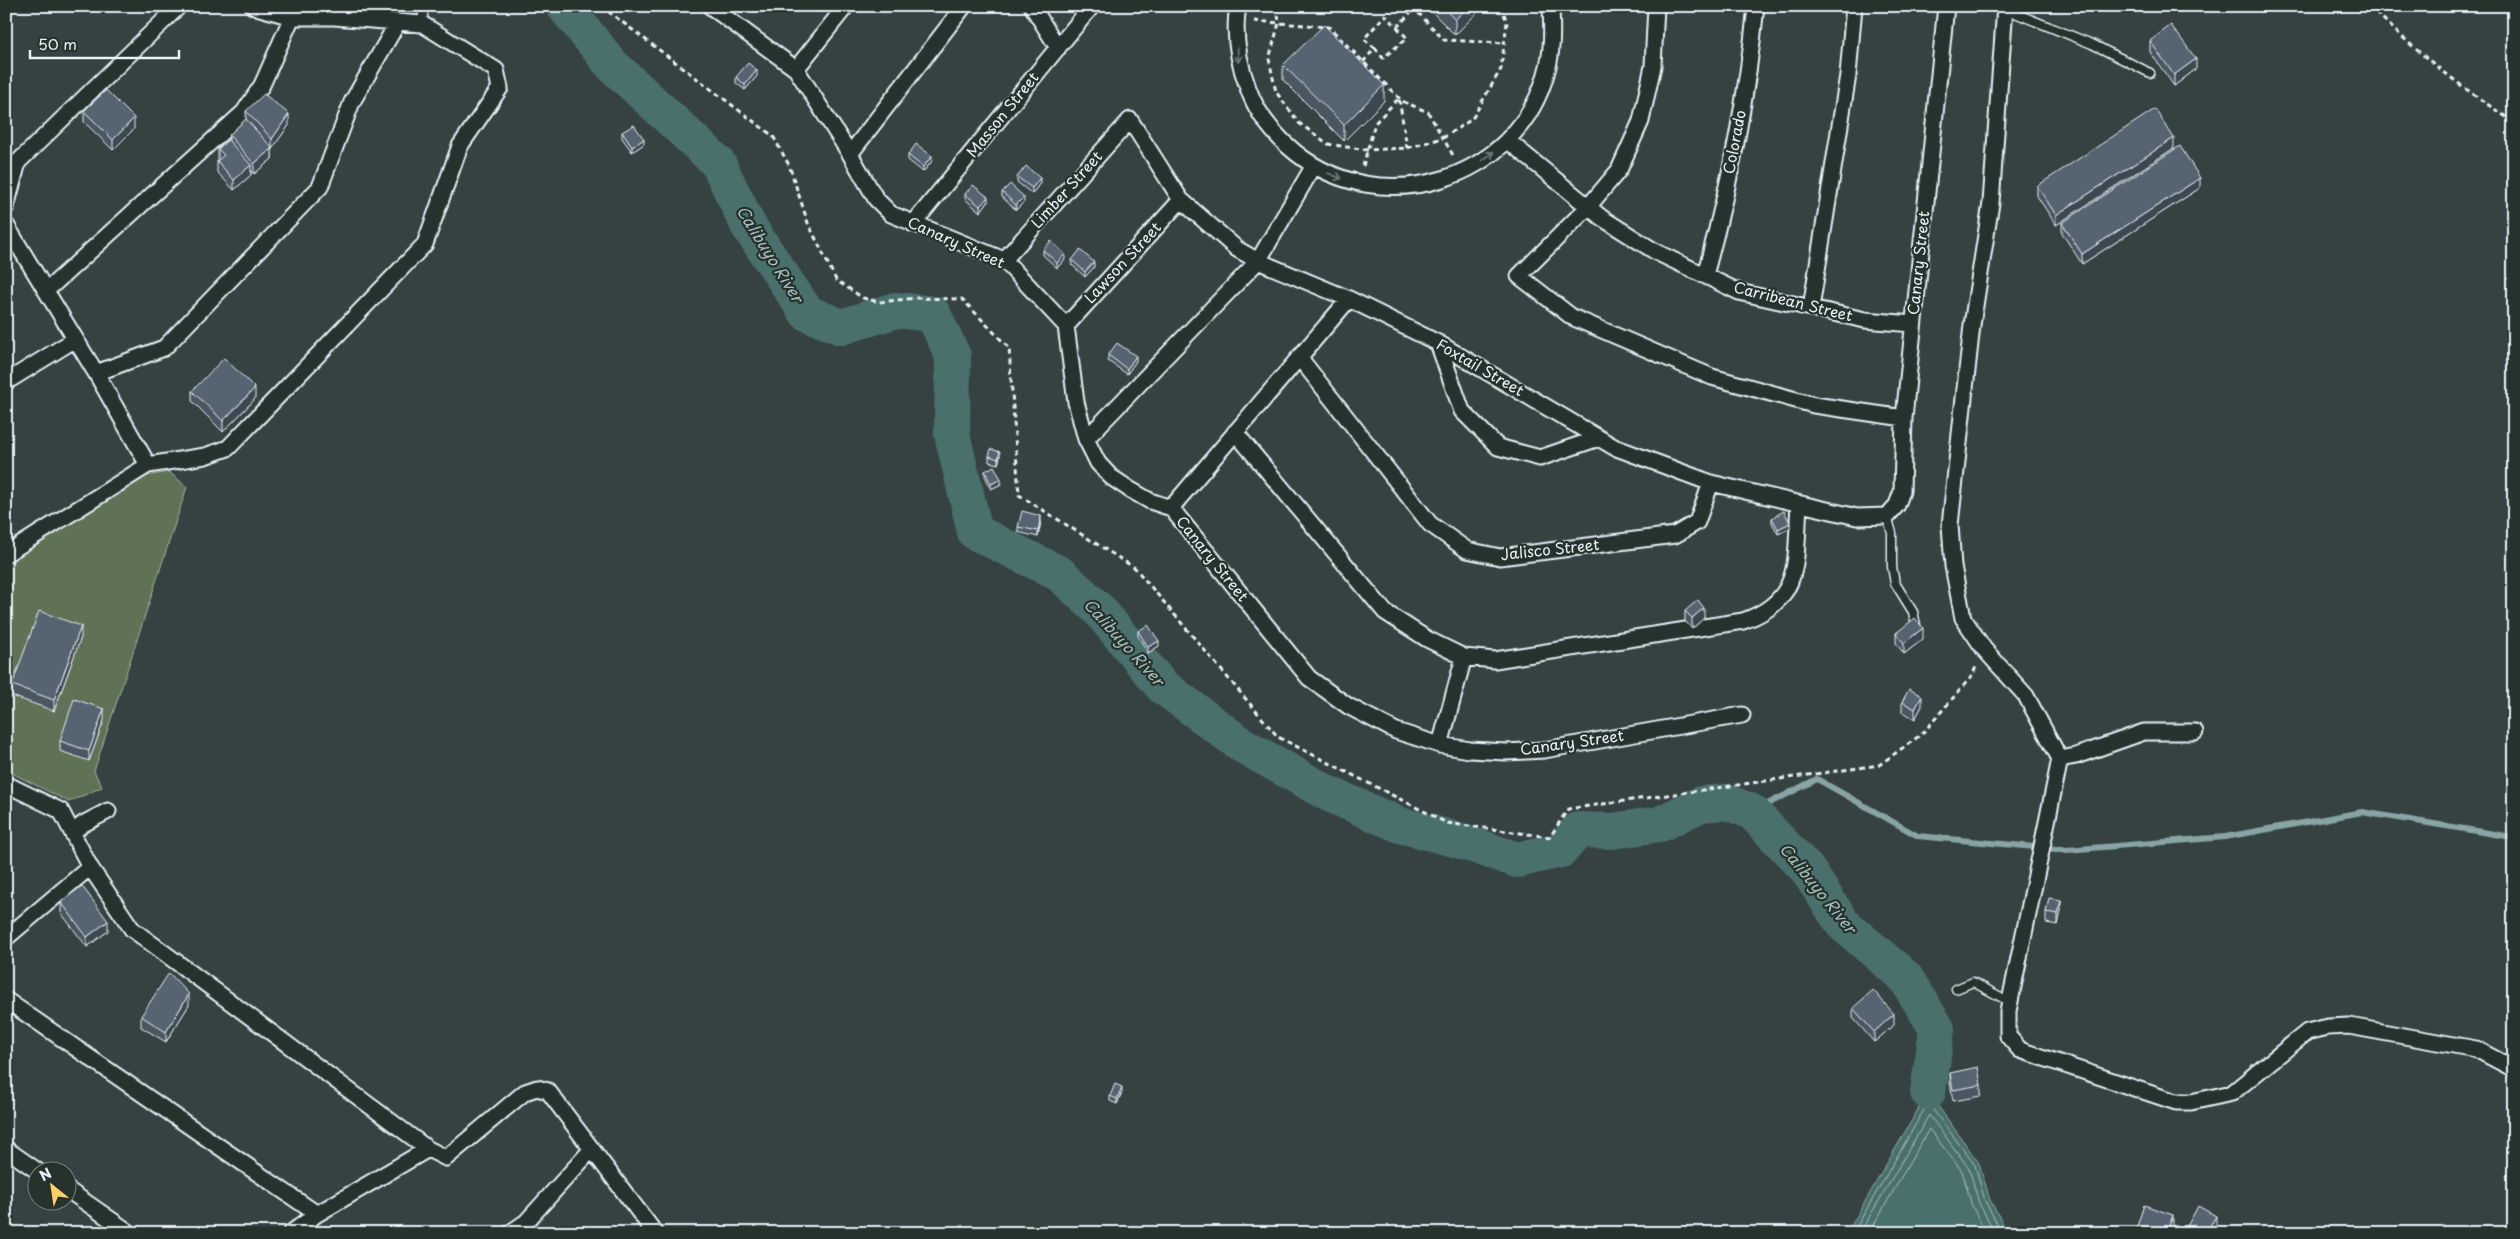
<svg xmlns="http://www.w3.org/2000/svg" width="2520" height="1239" viewBox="0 0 2520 1239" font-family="'Playpen Sans',sans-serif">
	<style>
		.green { fill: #617254; stroke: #a4b2a6 }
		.water { fill: #4a706d; stroke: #89a4a5 }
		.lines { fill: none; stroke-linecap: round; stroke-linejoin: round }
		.shore { stroke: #a9bdc0; stroke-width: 1 }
		.stream { stroke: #89a4a5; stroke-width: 6 }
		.river { stroke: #4a706d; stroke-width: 36 }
		.service-casing { stroke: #e8f1f8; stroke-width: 11 }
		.minor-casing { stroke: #e8f1f8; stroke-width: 19 }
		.path { stroke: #e8f1f8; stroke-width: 3; stroke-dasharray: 5 4; stroke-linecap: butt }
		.service { stroke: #26332d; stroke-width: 8 }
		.minor { stroke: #26332d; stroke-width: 15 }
		.wall { fill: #4b5661; stroke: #e8f1f8 }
		.shaded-wall { fill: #3d464f; stroke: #e8f1f8 }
		.building { fill: #576471; stroke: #e8f1f8 }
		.oneway { stroke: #6a7674 }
		.labels { text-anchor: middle; stroke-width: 4.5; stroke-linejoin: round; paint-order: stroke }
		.street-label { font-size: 15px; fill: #e8f1f8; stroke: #26332d }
		.water-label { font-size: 16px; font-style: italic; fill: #a9bdc0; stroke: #26332d }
	</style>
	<rect width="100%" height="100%" fill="#354241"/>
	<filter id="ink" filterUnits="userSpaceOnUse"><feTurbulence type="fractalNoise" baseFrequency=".02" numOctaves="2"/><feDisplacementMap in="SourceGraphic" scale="10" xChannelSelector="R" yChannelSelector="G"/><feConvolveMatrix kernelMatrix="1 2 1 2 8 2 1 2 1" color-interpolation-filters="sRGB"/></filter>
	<g filter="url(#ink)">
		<path class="green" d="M169,472L187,487L94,771L102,787L69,802L6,770V559L141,477Z"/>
		<path class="water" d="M1928,1092L1979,1163L1990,1200L2008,1233H1847Z"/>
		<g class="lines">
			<path class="shore" d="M1853,1233L1928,1103L1975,1165L1985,1201L2002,1233
				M1860,1233L1929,1115L1969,1168L1979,1203L1995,1233
				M1869,1233L1929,1129L1962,1171L1972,1206L1986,1233"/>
			<path class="stream" d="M1752,812L1817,779L1918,836L2067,850L2225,837L2362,812L2506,836L2514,839"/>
			<path class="river" d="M564,6L612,65L718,163L748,225L807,313L841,327L896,310L933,314L953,356L952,434L975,532L1060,574L1099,610L1162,686L1242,745L1329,794L1400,825L1458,840L1517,860L1561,850L1578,830L1612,831L1660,824L1701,804L1727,802L1752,812L1806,868L1843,924L1905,977L1937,1029L1928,1092"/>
			<g class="service-casing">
				<path id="service" d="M2005,9L2092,44L2150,73
					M422,24L424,6
					M1887,516L1892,533V567L1895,583L1913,612L1916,625
					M1956,989L1973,982L2010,1002"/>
			</g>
			<g class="minor-casing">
				<path id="minor" d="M710,6L796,69L850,154L876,199L891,214L1004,260L1066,326L1076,402L1086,439L1098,463L1111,477L1129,489L1150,501L1171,508L1309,678L1348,706L1396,731L1440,745L1470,750L1506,752L1544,750L1742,715
					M1032,6L1058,48
					M1238,6C1233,34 1238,61 1248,88C1257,114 1275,136 1296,153C1382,221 1516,181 1546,74C1553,51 1552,29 1551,6
					M1656,6L1653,66L1641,121L1619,170L1588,207L1519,276L1572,317L1712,377L1814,405L1904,418
					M2005,6L1991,203L1972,325L1950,525L1953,566L1963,618L1984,649L2026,696L2060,759L2008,1011V1036L2020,1050L2176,1102H2191L2232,1093L2307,1032L2328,1027L2349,1026L2476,1049L2514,1069
					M796,69L846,6
					M1507,140L1602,218L1656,252L1739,292L1865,320L1913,324
					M850,154L964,6
					M6,207L18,162L179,6
					M913,224L1092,6
					M6,225L96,373L148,465
					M1004,260L1130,120L1181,200L1237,249L1258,261L1349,299L1438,343L1614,447L1711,483L1857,517L1887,516L1897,505L1902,491L1904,418L1946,6
					M1705,275C1729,188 1747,97 1756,6
					M46,291L244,112L262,85L292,17
					M1811,308L1848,75L1854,6
					M1066,326L1181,200
					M1438,343L1462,411L1498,447L1540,458L1599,438
					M1299,357L1430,524L1467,550L1500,557L1675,535L1697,522L1711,483
					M96,373L164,348L320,187L352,102L398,22
					M6,382L74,340
					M1235,432L1385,612L1427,639L1464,657L1495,660L1743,621C1804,600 1795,558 1799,504
					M1086,439L1258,261L1313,167
					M1171,508L1349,299
					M6,554L148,465L205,456L228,448L425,244L460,146L500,88L496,70L422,24L334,17H292L253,6
					M1440,745L1464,657
					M2060,759L2076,756L2144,732H2195
					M6,784L61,811L90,867L132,929L428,1149L446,1158L525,1092L537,1088L548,1091L655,1233
					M73,832L83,824L108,811
					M6,938L90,867
					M6,1000L317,1214
					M6,1149L39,1172
					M68,1190L130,1233
					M291,1233L317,1214L428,1149
					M510,1233L526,1222L592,1149"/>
			</g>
			<path class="path" d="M601,6L773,136L789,165L808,223L836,280L863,298L879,302L916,298L962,299L1009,348L1019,495L1135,568L1278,737L1447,823L1550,837L1568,809L1879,765L1922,734L1972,676L1976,667
				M1277,6L1279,23L1269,59L1276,92L1299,123L1328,144L1367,150L1407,148L1443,138L1472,119L1501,69L1507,22L1501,6
				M1412,6L1444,40L1504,43
				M2370,6C2413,50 2463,89 2514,122
				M1254,21L1329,27L1402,101L1428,112L1454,157
				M1375,48L1383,58L1407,38L1397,27
				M1363,62L1375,48L1364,39L1385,15L1397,27L1417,6
				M1363,166L1375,123L1399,98L1407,148"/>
			<use href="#service" class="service"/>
			<use href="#minor" class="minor"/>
		</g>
		<path class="wall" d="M1426,6H1480V10L1455,35Z
			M2150,41L2196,69L2174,86L2150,52Z
			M1283,65L1384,101L1344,141L1283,80Z
			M757,76L745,90L736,83V77Z
			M84,111L134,129L113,150L84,122Z
			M246,111L289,125L272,149V159L254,174L251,170V175L234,190L217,172V161L218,160V149L229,141V135L246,119Z
			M622,132L644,144L632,152L622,138Z
			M2174,148L2056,225L2037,196V186Z
			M908,155L932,161L923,172L908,160Z
			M1017,177L1040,183L1032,194L1017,182Z
			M2200,188L2082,264L2062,233V223Z
			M1002,192L1024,202L1016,210L1002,197Z
			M965,194L988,202L980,212L965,199Z
			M1043,250L1065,259L1057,268L1043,255Z
			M1072,260L1094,267L1085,277L1072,265Z
			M1108,355L1136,361L1127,374L1108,361Z
			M192,391L255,399L223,432L192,401Z
			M989,456L1000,457L998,464L989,462Z
			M985,471L1001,484L991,489L985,476Z
			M1772,518L1790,528L1778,534L1772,523Z
			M1041,521L1038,537L1018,532V527Z
			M1685,611L1704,618L1692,629L1685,621Z
			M1138,631L1159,646L1148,653L1138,636Z
			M1896,633L1923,639L1904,654L1896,643Z
			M81,637L54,711L12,696V685Z
			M1902,702L1922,706L1915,719L1902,712Z
			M104,720L89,761L60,751V741Z
			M61,902L108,931L87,947L61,913Z
			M2061,910L2058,925L2046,923V912Z
			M189,1005L166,1042L141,1027V1016Z
			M1853,1008L1894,1025L1874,1042L1853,1018Z
			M1950,1073L1981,1085V1096L1953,1101L1950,1083Z
			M1122,1092L1117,1104L1110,1101V1096Z"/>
		<path class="shaded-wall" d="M1468,6H1480V10L1455,35V20Z
			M2196,59V69L2174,86V75Z
			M757,70V76L745,90V85Z
			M1384,85V101L1344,141V125Z
			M289,114V125L272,149V139Z
			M134,118V129L113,150V140Z
			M2174,138V148L2056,225V215Z
			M644,139V144L632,152V147Z
			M272,148V159L254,174V164Z
			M932,156V161L923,172V167Z
			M251,165V175L234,190V180Z
			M1040,178V183L1032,194V188Z
			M2200,178V188L2082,264V254Z
			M988,197V202L980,212V206Z
			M1024,197V202L1016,210V205Z
			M1065,254V259L1057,268V263Z
			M1094,262V267L1085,277V272Z
			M1136,356V361L1127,374V369Z
			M255,388V399L223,432V421Z
			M1000,452V457L998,464V459Z
			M1001,479V484L991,489V484Z
			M1041,516V521L1038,537V531Z
			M1790,523V528L1778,534V529Z
			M1704,608V618L1692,629V618Z
			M81,626V637L54,711V700Z
			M1923,628V639L1904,654V643Z
			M1159,641V646L1148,653V647Z
			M1922,696V706L1915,719V709Z
			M104,709V720L89,761V751Z
			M2061,900V910L2058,925V914Z
			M108,921V931L87,947V937Z
			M189,994V1005L166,1042V1032Z
			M1894,1014V1025L1874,1042V1032Z
			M1122,1087V1092L1117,1104V1099Z
			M2173,1215V1225L2170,1233H2167Z
			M2216,1216V1227L2212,1233H2206Z"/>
		<path class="building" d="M1442,6H1468L1455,20Z
			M1324,25L1384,85L1344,125L1283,65Z
			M2171,25L2196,59L2174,75L2150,41Z
			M748,63L757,70L745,85L736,77Z
			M106,90L134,118L113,140L84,111Z
			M264,94L289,114L272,139L246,111Z
			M2155,109L2174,138L2056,215L2037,186Z
			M246,119L272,148L254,164L229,135Z
			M634,125L644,139L632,147L622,132Z
			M228,140L251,165L234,180L217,161L224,155L218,149Z
			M916,144L932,156L923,167L908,155Z
			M2180,146L2200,178L2082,254L2062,223Z
			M1026,166L1040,178L1032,188L1017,177Z
			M1010,184L1024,197L1016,205L1002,192Z
			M973,185L988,197L980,206L965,194Z
			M1051,241L1065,254L1057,263L1043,250Z
			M1080,250L1094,262L1085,272L1072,260Z
			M1117,343L1136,356L1127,369L1108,355Z
			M224,358L255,388L223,421L192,391Z
			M991,449L1000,452L998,459L989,456Z
			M994,466L1001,479L991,484L985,471Z
			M1022,511L1041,516L1038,531L1018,527Z
			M1784,511L1790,523L1778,529L1772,518Z
			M1698,600L1704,608L1692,618L1685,611Z
			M39,611L81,626L54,700L12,685Z
			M1915,618L1923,628L1904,643L1896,633Z
			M1148,625L1159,641L1148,647L1138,631Z
			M1909,689L1922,696L1915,709L1902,702Z
			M74,699L104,709L89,751L60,741Z
			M82,886L108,921L87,937L61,902Z
			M2049,898L2061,900L2058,914L2046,912Z
			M169,973L189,994L166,1032L141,1016Z
			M1873,990L1894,1014L1874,1032L1853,1008Z
			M1978,1067L1981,1085L1953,1090L1950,1073Z
			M1115,1084L1122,1087L1117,1099L1110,1096Z
			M2144,1205L2173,1215L2167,1233H2138L2135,1232Z
			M2198,1206L2216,1216L2206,1233H2186L2184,1232Z"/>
		<defs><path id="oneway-shaft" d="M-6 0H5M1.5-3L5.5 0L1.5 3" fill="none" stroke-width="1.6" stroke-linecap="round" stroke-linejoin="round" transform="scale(1.25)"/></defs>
		<g class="oneway">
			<use href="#oneway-shaft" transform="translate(1238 55) rotate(86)"/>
			<use href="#oneway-shaft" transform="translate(1488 156) rotate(-38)"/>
			<use href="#oneway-shaft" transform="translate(1335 176) rotate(22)"/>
		</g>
	</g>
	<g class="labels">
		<g class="street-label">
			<text transform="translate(1003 115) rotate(-51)" y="5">Masson Street</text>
			<text transform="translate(1735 142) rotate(-79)" y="5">Colorado</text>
			<text transform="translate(1067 190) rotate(-48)" y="5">Limber Street</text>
			<text transform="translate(956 243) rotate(24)" y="5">Canary Street</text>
			<text transform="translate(1123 263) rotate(-47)" y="5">Lawson Street</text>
			<text transform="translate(1919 263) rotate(-84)" y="5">Canary Street</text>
			<text transform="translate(1793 302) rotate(14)" y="5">Carribean Street</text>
			<text transform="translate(1480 368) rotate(30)" y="5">Foxtail Street</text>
			<text transform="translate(1550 550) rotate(-6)" y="5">Jalisco Street</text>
			<text transform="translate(1212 559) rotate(51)" y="5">Canary Street</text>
			<text transform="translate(1572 743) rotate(-8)" y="5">Canary Street</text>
		</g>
		<g class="water-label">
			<text transform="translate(770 254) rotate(58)" y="6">Calibuyo River</text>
			<text transform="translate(1124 642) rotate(48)" y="6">Calibuyo River</text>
			<text transform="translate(1818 888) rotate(51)" y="6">Calibuyo River</text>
		</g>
	</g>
	<rect width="2520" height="1239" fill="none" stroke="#26332d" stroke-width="25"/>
	<rect x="12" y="12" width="2495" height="1214" fill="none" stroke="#e8f1f8" stroke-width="2" filter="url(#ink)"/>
	<g transform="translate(52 1186) rotate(330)"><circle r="24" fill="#26332d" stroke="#747f7e"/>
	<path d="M0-4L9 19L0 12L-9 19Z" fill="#ffd166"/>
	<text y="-8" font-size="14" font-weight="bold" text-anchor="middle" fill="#e8f1f8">N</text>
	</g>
	<path d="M30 50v8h149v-8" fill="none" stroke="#e8f1f8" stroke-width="2.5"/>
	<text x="38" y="50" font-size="15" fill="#e8f1f8" stroke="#26332d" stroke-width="4" paint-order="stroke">50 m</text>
</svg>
